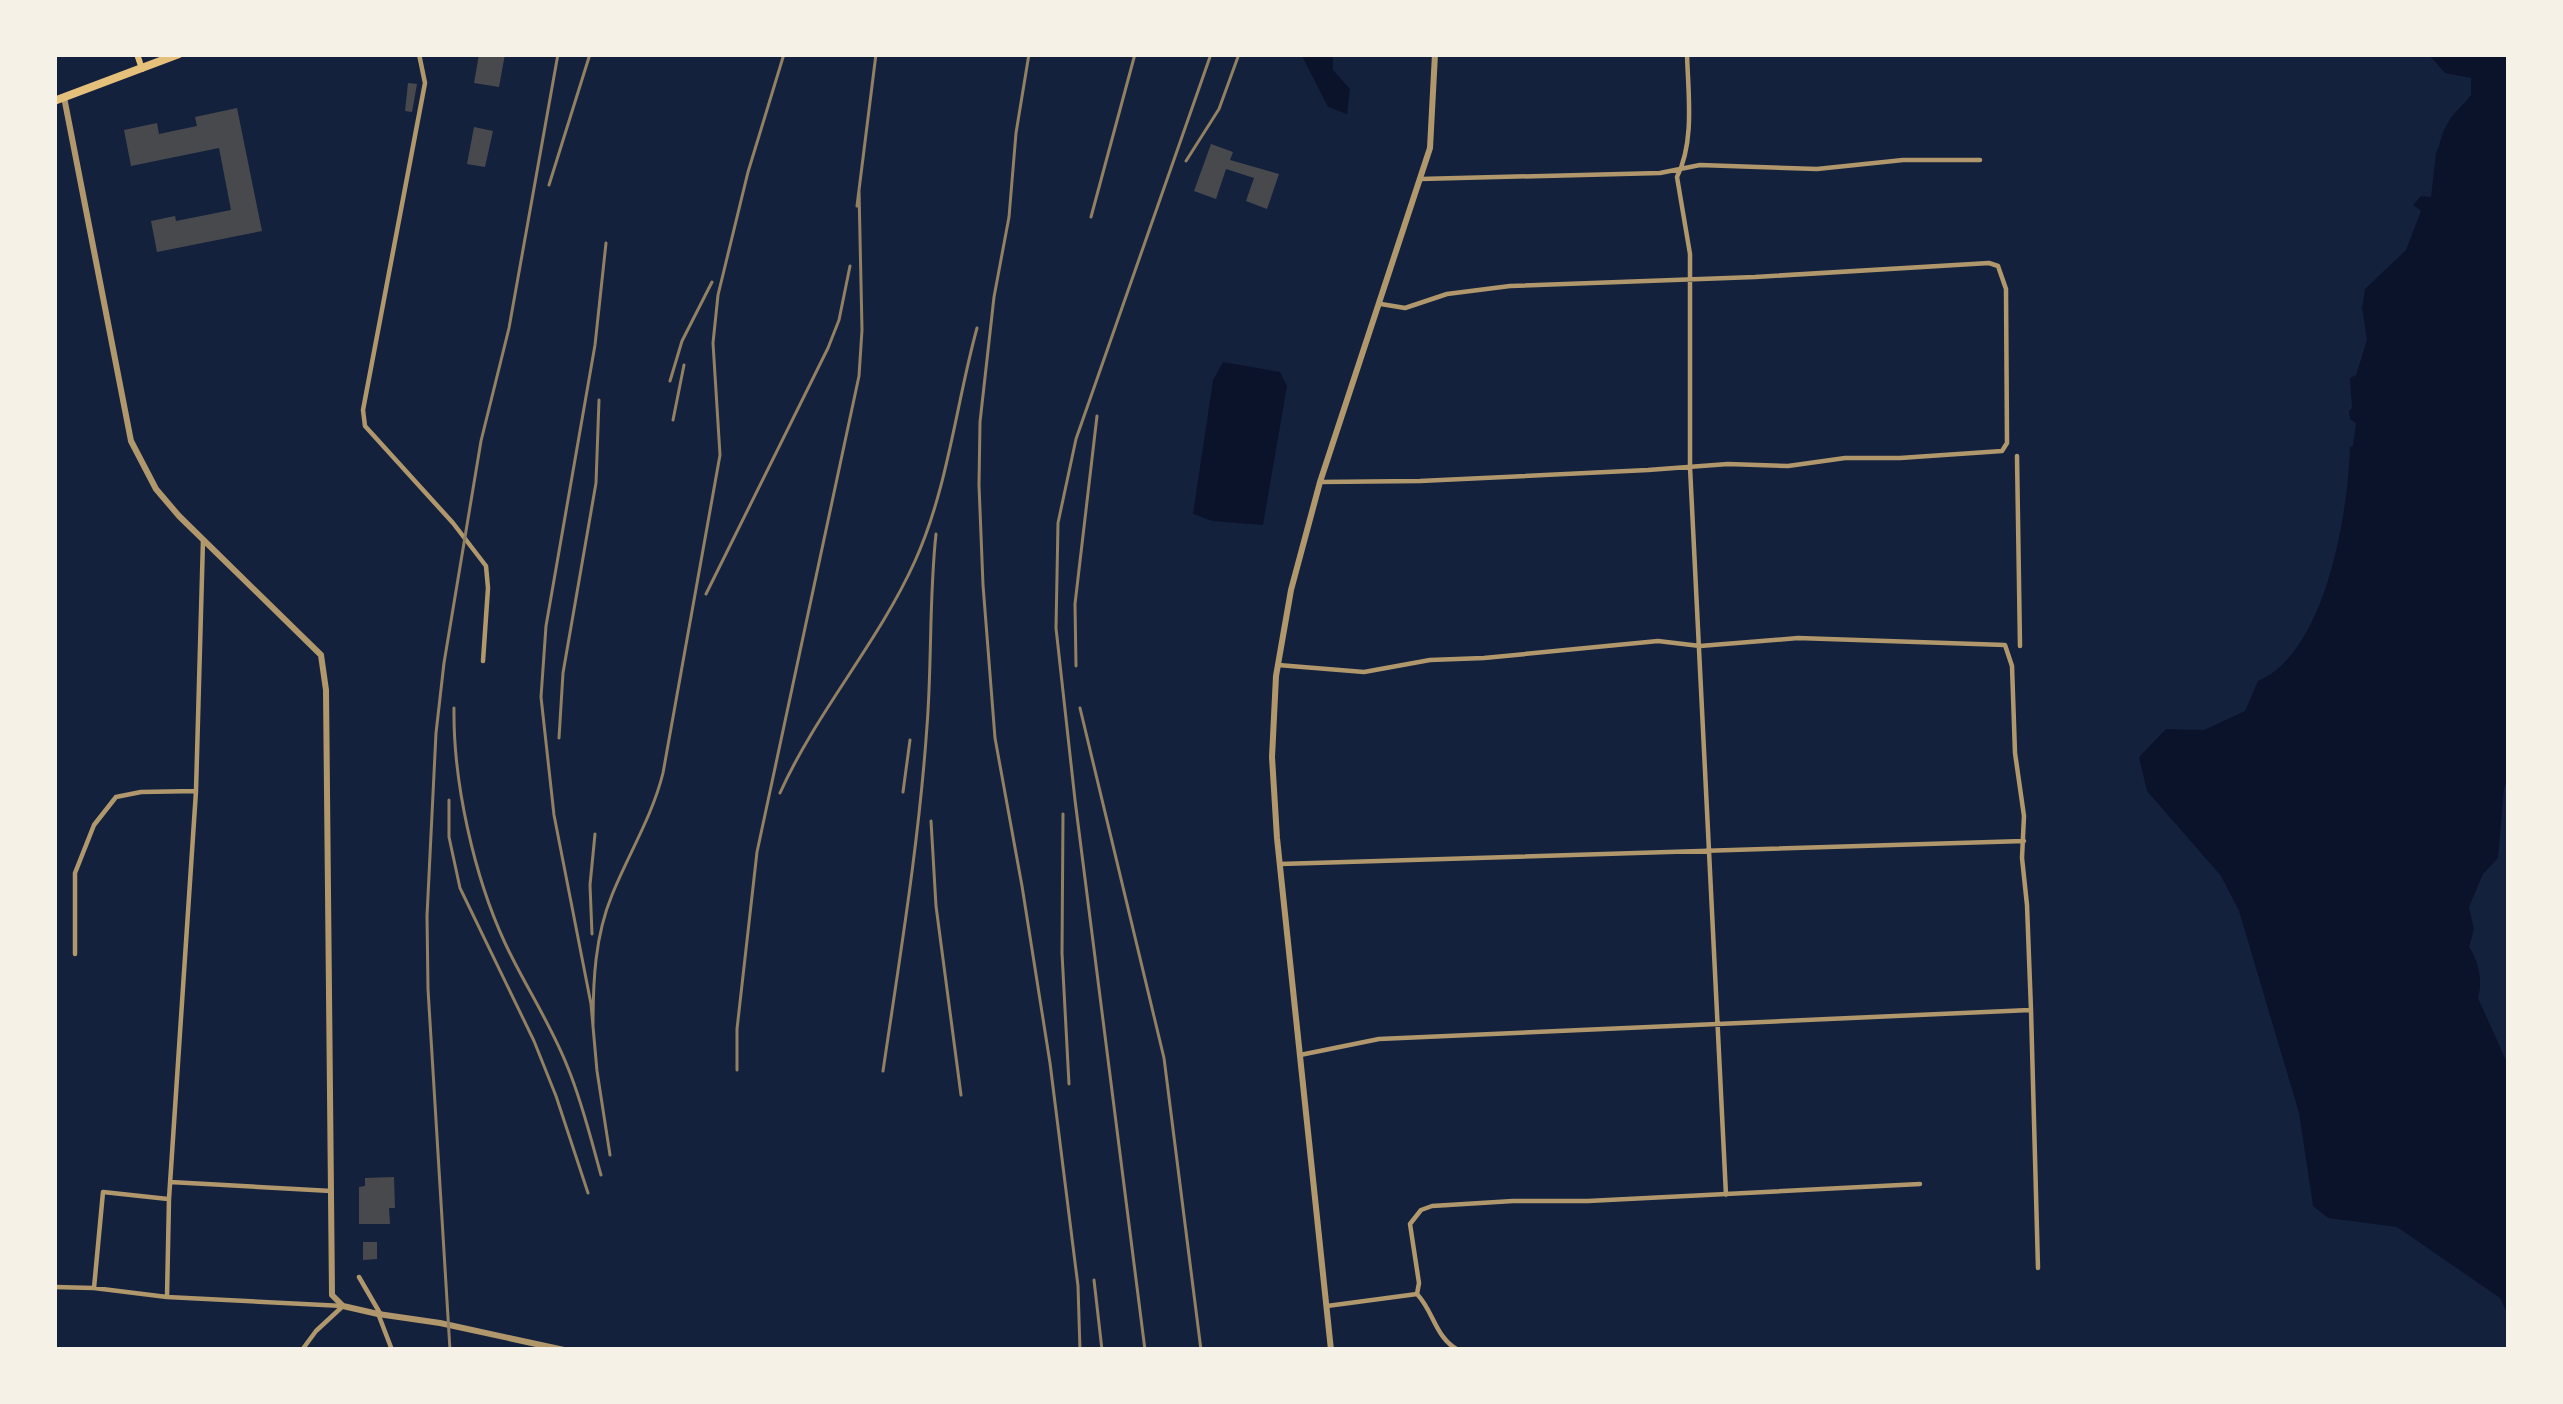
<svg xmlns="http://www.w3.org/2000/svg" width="2563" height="1404" viewBox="0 0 2563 1404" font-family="Roboto,sans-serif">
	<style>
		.water { fill: #0b132b }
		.building { fill: #48494c }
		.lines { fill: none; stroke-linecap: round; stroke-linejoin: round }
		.minor { stroke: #b1986c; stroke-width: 4.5 }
		.tertiary { stroke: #b1986c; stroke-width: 6 }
		.secondary { stroke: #e5c07b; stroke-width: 6 }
		.primary { stroke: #e5c07b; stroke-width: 8 }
		.rail { stroke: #918062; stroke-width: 3 }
	</style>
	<rect width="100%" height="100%" fill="#14213d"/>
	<path class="water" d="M1301,54H1333V70L1350,89L1347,114L1328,107Z
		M2428,54H2509V774L2504,789L2498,858L2483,874L2469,907L2474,929L2469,947C2479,961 2483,982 2478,998L2509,1067V1317L2500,1298L2397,1227L2328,1218L2313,1206L2299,1113L2239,911L2221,876L2147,791L2139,757L2166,729L2204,730L2245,711L2258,681C2326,652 2348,513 2350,447L2353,446L2356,423L2350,419L2349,411L2352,408L2350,378L2356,375L2367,340L2362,308L2365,289L2406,250L2421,211L2413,205L2421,196L2431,197L2436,153C2440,145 2441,135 2446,126C2452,114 2463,105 2471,95V78L2445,73Z
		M1223,362L1280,372L1287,386L1263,525L1212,521L1193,514L1213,380Z"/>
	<path class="building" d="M479,54H505L499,87L474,83Z
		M408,83L417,84L412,112L405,111Z
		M237,108L262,231L157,252L151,221L175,216L176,221L231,210L219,148L131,166L124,130L157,123L159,134L197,126L195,117Z
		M474,127L493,131L485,167L467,164Z
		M1211,144L1233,152L1230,160L1279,174L1267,209L1246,201L1254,178L1226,169L1216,199L1194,191Z
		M394,1177L395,1208H389L390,1224H359V1187L365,1186V1178Z
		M363,1242H377V1259L363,1260Z"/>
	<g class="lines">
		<path class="minor" d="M419,54L425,83L363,410L365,426L453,523L486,566L488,588L483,661
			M1687,54C1688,93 1695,141 1677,177L1690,254V467L1726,1195
			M1420,179L1660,173L1700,165L1817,169L1903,160H1980
			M2017,456L2020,646
			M1320,482L1420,481L1648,470L1728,464L1788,466L1845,458H1900L2002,451L2007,443L2006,289L1998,266L1989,263L1755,277L1510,286L1447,294L1405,308L1381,304
			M1278,665L1364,672L1430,660L1484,658L1658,641L1700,646L1798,638L2005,645L2012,666L2015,753L2024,816L2022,858L2027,905L2031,1010L2038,1268
			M1280,864L2024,841
			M75,954V873L94,825L116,797L141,792L196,791
			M1300,1055L1379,1039L2030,1010
			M170,1182L331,1191
			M359,1277L381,1315
			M54,1287L94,1288L167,1297L343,1306
			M94,1288L103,1192L168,1199
			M1417,1294C1434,1312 1435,1337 1458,1350
			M167,1297L169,1199L196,791L203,540
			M1327,1306L1417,1294L1419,1283L1410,1224L1421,1210L1432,1206L1513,1201H1588L1920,1184
			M379,1316L392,1350
			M302,1350L316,1331L343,1306"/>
		<path class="tertiary" d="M64,97L131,441L156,489L179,516L321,655L326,690L332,1295L343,1306L378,1314L440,1323L564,1350
			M1331,1350L1277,838L1272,757L1276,676L1291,590L1320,482L1430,148L1435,54"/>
		<path class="secondary" d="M137,54L142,69"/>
		<path class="primary" d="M54,101L179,54"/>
		<path class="rail" d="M1029,54L1016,133L1009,217L994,297L980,422L979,485L983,585L995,738L1022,886L1050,1063L1078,1286L1080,1350
			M1186,161L1219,109L1239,54
			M549,185L590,54
			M857,206L876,54
			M1091,217L1135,54
			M606,243L595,345L546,626L541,697L554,815L591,1004L597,1071L610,1155
			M670,381L682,341L712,282
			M673,420L684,365
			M706,594L828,348L839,320L850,266
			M1076,666L1075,604L1097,416
			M454,708C453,782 474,876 505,943C525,986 551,1024 568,1068C582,1102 591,1139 601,1175
			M1080,708L1164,1058L1201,1350
			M559,738L563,673L596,483L599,400
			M903,792L910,740
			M780,793C817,711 878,643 915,561C948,488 956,404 977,328
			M449,800V837L460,888L534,1041L556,1096L588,1193
			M1063,814L1062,953L1069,1084
			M931,821L936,906L961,1095
			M592,934L590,885L595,834
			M593,1025C593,981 595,936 612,895C629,853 652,817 663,773L720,455L713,343L718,295L748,172L784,54
			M737,1070V1029L757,852L859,376L862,330L859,190
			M883,1071C900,956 919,842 927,726C932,662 929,598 936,534
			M1094,1280L1102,1350
			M450,1350L428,989L427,916L436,733L444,663L481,441L509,328L558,54
			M1145,1350L1075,800L1056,628L1058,523L1076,439L1211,54"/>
	</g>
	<rect width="2563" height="1404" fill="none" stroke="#f6f1e7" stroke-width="114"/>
</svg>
